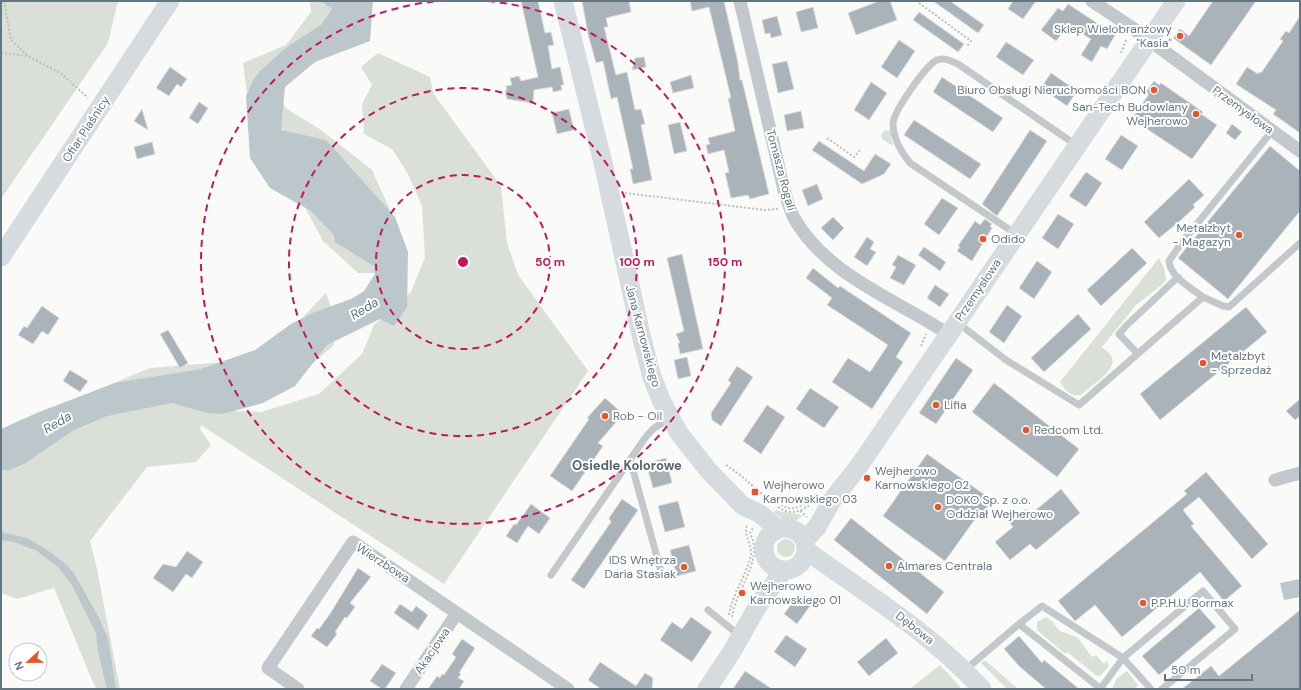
<svg xmlns="http://www.w3.org/2000/svg" width="1301" height="690" viewBox="0 0 1301 690" font-family="'DM Sans',sans-serif">
	<style>
		.green { fill: #dadfd7 }
		.water { fill: #bbc7cb }
		.building { fill: #aab3b9; stroke: #dcdcda }
		.lines { fill: none; stroke-linecap: round; stroke-linejoin: round }
		.path { stroke: #bbbfc2; stroke-width: 2; stroke-dasharray: 2 2; stroke-linecap: butt }
		.lane { stroke: #c3c8cc; stroke-width: 7 }
		.street { stroke: #c3c8cc; stroke-width: 13 }
		.secondary { stroke: #d6dbdf; stroke-width: 19 }
		.ring { fill: none; stroke: #c2185b; stroke-width: 2; stroke-dasharray: 7 5 }
		.poi-dot { fill: #e4572e; stroke: #fff; stroke-width: 1.5 }
		.labels { text-anchor: middle; stroke-width: 4; stroke-linejoin: round; paint-order: stroke }
		.poi-label { font-size: 12px; fill: #657683; stroke: #fff; text-anchor: start }
		.street-label { font-size: 12px; fill: #657683; stroke: #fff }
		.water-label { font-size: 13px; font-style: italic; fill: #60757c; stroke: #fff }
		.neighbourhood-label { font-size: 13px; font-weight: bold; fill: #57646e; stroke: #fff }
		.centre { fill: #c2185b; stroke: #fff; stroke-width: 2 }
		.ring-label { font-size: 12px; text-anchor: middle; font-weight: bold; fill: #c2185b; stroke: #fff; stroke-width: 4; stroke-linejoin: round; paint-order: stroke }
	</style>
	<rect width="100%" height="100%" fill="#fafaf8"/>
	<path class="green" d="M1,1H118L108,43L1,199Z
		M310,1H348L264,77L287,109L321,130L372,170L395,221L387,273H358L323,241L284,168L255,155L243,63L286,45L311,12Z
		M378,53L430,77L433,93L501,186L507,243L518,275L588,371L444,584L201,425L200,429L211,445L196,462L147,467L90,541L97,569L120,689H97L92,680L54,588L17,599L1,593V430L150,368L227,362L279,342L326,293L333,313L334,345L290,383L233,411L261,412L319,394L362,354L374,325L411,292L425,257L422,206L408,174L392,149L364,134L362,104L372,85L361,67Z
		M885,130L890,131L893,146L882,139L881,135Z
		M1159,258L1164,268L1166,279L1163,284L1136,305L1102,347C1104,350 1109,352 1111,356C1120,369 1089,387 1081,395C1070,397 1065,390 1060,382Z
		M777,510C786,514 795,512 803,516L796,520L785,521L773,512Z
		M777 548a9 9 0 1 1 18 0a9 9 0 1 1-18 0Z
		M1046,617L1052,621L1060,631L1077,637L1092,657L1096,655L1104,664L1107,661L1109,666L1100,676H1097L1067,652L1065,654L1037,630V622Z
		M983,661H986L1018,689H1007L981,663Z
		M940,665L962,689H910Z
		M1127,671L1138,685L1135,689H1112L1117,678Z"/>
	<path class="water" d="M321,1H373L370,41L315,62L285,87L281,130L326,140L395,217L408,252L407,307L394,326L380,319L327,345L295,386L263,403L222,414L207,413L172,403L107,416L74,430L24,464L9,470H1V429L39,412L115,383L201,369L255,350L291,324L315,312L351,299L364,291L375,274L374,266L335,242L334,235L311,211L270,188L250,158L246,96L254,79L261,70L287,47L321,25L332,9Z
		M1,532L27,538L46,549L67,565L75,575L98,616L108,638L116,689H107L98,651L96,633L72,585L59,568L37,551L14,542L1,540Z
		M1300,579V597L1284,600L1280,583Z"/>
	<path class="building" d="M521,1H538L545,33L551,32L554,45L548,46L552,69L560,67L564,85H561L562,90L553,92L552,87L534,90L533,103L507,99L505,91L507,90L506,86L512,85L510,78L519,76L521,81L538,77Z
		M582,1H629L631,12L606,18L608,27H604L616,75L627,72L635,110L641,109L645,124L641,125L652,180L633,184L630,169H633L617,97L611,99L603,61L596,63L588,34Z
		M690,1H724L738,63L740,80H742L769,194L750,199L748,195L731,198L725,173L729,172L724,150L708,154L706,145L710,144L708,138L735,131L728,98H731L709,7L692,11Z
		M879,1H890L897,20L856,35L848,13Z
		M933,1H950L984,25L978,33Z
		M1013,1H1036L1023,19L1008,9Z
		M1213,1H1256L1211,65L1173,38L1180,29L1189,36Z
		M1068,4L1115,35L1107,49L1101,46L1092,62L1081,55L1091,39L1068,25L1056,41L1041,30L1058,8L1063,11Z
		M813,7L818,28L801,32L796,12Z
		M919,12L964,44L958,52L913,20Z
		M777,16L782,35L771,38L770,33L765,34L762,20Z
		M1300,16V133L1273,114L1276,110L1236,84L1247,67L1258,74L1259,72L1261,73L1283,41L1280,39L1286,31L1289,33Z
		M899,40L915,51L897,78L881,67Z
		M1006,42L1034,60L1023,75L996,57Z
		M644,57L646,67L632,70L635,58Z
		M787,61L794,89L778,93L772,64Z
		M170,67L187,79L181,87L177,84L169,96L156,88Z
		M1051,73L1077,91L1067,106L1041,88Z
		M691,75L694,88L673,93L670,82Z
		M942,77L1003,118L993,132L933,92Z
		M1154,81L1159,85L1161,83L1203,112L1201,114L1217,125L1192,159L1132,119L1149,94L1146,92Z
		M871,82L887,93L869,120L854,110Z
		M199,102L208,108L198,124L189,118Z
		M142,109L148,130L134,121Z
		M569,109L574,130L557,134L552,113Z
		M801,111L804,128L787,131L784,115Z
		M914,120L981,164L970,179L904,135Z
		M680,122L687,151L674,154L668,125Z
		M1232,124L1242,132L1235,140L1226,133Z
		M1030,130L1047,141L997,216L982,204Z
		M1121,135L1138,146L1122,170L1105,159Z
		M819,141L864,171L875,154L891,164L884,174L862,184L812,150Z
		M152,142L155,154L137,159L134,147Z
		M1270,146L1300,171V211L1228,299L1178,258Z
		M1086,172L1102,183L1086,207L1069,196Z
		M1189,179L1204,195L1193,205L1195,207L1180,221L1159,238L1144,222Z
		M817,184L823,199L808,206L802,190Z
		M942,198L958,208L939,235L924,224Z
		M1058,214L1074,224L1058,249L1042,238Z
		M833,217L844,228L833,240L821,228Z
		M985,219L992,224L990,226L992,228L972,261L957,251L960,247L958,246L975,221L980,225Z
		M867,237L874,242L870,249L876,252L867,266L854,257Z
		M924,247L946,262L940,271L918,255Z
		M1132,248L1147,263L1101,306L1087,290Z
		M682,254L703,349L680,354L678,343H680L676,334L684,331L667,258Z
		M898,255L916,265L904,285L890,278L896,267L892,265Z
		M1037,261L1052,272L1034,299L1019,288Z
		M813,268L838,288L840,286L911,333L896,357L903,362L872,409L832,382L848,358L870,372L888,345L827,305L832,298L806,278Z
		M935,285L949,294L940,307L927,298Z
		M1007,305L1022,316L1004,343L989,332Z
		M42,306L59,318L48,335L42,331L33,344L18,335L24,326L27,328Z
		M1246,307L1267,332L1160,420L1140,394Z
		M1078,314L1091,329L1044,372L1031,358Z
		M168,330L188,363L180,368L160,334Z
		M687,357L691,376L678,379L674,360Z
		M956,358L973,370L936,424L919,413Z
		M737,366L753,377L721,426L712,420L711,413L731,383L728,380Z
		M70,370L88,381L80,392L63,381Z
		M994,383L1079,449L1057,477L972,412Z
		M810,388L839,407L824,428L796,409Z
		M605,398L623,414L598,443L603,446L572,491L550,476L589,419L587,418Z
		M1300,399V416L1295,420L1286,411Z
		M767,405L785,417L761,454L743,441Z
		M927,454L992,500L981,516L978,515L945,561L883,516Z
		M666,458L672,483L653,488L646,463Z
		M1206,472L1268,544L1252,559L1199,497L1183,510L1194,524L1191,526L1242,586L1224,601L1200,572L1122,637L1095,605L1075,621L1058,601L1187,494L1184,491Z
		M1061,489L1080,513L1036,550L1030,544L1010,560L995,542L1013,527L1010,523L1026,509L1030,515Z
		M622,499L638,510L584,589L571,580L611,522L609,518Z
		M678,501L685,527L665,532L658,506Z
		M531,504L550,518L539,534L528,526L517,543L506,536L514,524L516,525Z
		M851,518L944,592L927,614L834,540Z
		M689,545L696,571L677,576L670,550Z
		M187,551L203,562L192,578L186,574L173,592L153,578L163,564L176,567Z
		M358,568L371,577L350,603L355,607L347,618L345,617L335,632L337,634L327,647L311,636L317,628L319,629L330,614Z
		M797,597L810,606L797,624L784,614Z
		M400,604L412,612L416,606L428,615L418,630L394,613Z
		M1199,608L1216,627L1159,675L1142,656Z
		M1300,610V689H1182L1211,666L1219,676Z
		M691,617L712,632L692,662L660,640L672,622L682,629Z
		M786,635L807,649L795,667L774,652Z
		M1019,636L1042,663L1044,660L1079,689H1046L1020,667L1004,649Z
		M886,638L898,653L869,676L857,662Z
		M462,639L475,648L459,673L461,674L458,678L464,681L459,689H428L437,676L440,678L442,674L444,675L456,657L452,654Z
		M600,662L636,686L645,673L653,678L652,689H601L588,680Z
		M382,664L396,673L385,689H382L370,681Z
		M745,671L772,689H733Z"/>
	<g class="lines">
		<path class="path" d="M4,1L11,40L28,56L62,74L88,98
			M919,3L971,41L967,46
			M1,53L28,56
			M1121,53L1127,38
			M827,138L854,157L860,150
			M625,193L765,210L778,209
			M921,346L926,334
			M726,465L740,475L774,504
			M769,502L772,498C793,516 798,508 818,493
			M778,507C790,516 802,512 813,502
			M800,511L807,517
			M729,615C732,594 747,575 751,554C752,544 742,532 748,524
			M732,617C735,595 754,570 754,551C755,544 752,539 750,533L753,528"/>
		<path class="lane" d="M1016,234L910,163C902,153 893,138 893,124C893,112 926,65 937,60C945,57 951,61 958,64L1076,145
			M1203,297C1191,288 1170,277 1169,261L1180,245L1272,131
			M958,323L1006,360L1079,405L1203,297L1223,306L1229,307L1300,243
			M1137,353L1119,334L1127,325L1178,277
			M627,465L633,470L662,575
			M551,575L645,438L653,429L669,418
			M708,610L740,636
			M1019,624L1042,606L1123,658L1151,689
			M965,670L1019,624L1101,689
			M1101,688L1123,658L1203,591L1235,629L1162,689"/>
		<path class="street" d="M740,1L784,190C787,200 790,210 794,218C827,276 896,299 948,334
			M1092,1L1134,29L1300,151
			M1275,480L1300,473
			M298,689L268,668L353,542L568,689
			M406,689L457,613"/>
		<path class="secondary" d="M563,1L604,167L641,335L651,374L661,400L679,433L708,470L743,506L759,513L778,529
			M1,257L170,1
			M764 549a21 21 0 1 1 42 0a21 21 0 1 1-42 0Z
			M805,540L817,527L833,499L859,466L1176,1
			M807,551C868,595 931,633 982,689
			M707,689L731,653L759,604L784,570"/>
	</g>
	<g class="ring">
		<circle cx="463" cy="262" r="87"/>
		<circle cx="463" cy="262" r="174"/>
		<path d="M488 1A262 262 0 1 1 438 1"/>
	</g>
	<g class="poi-dot">
		<circle cx="1180" cy="36" r="4"/>
		<circle cx="1154" cy="90" r="4"/>
		<circle cx="1196" cy="114" r="4"/>
		<circle cx="1239" cy="235" r="4"/>
		<circle cx="983" cy="239" r="4"/>
		<circle cx="1203" cy="363" r="4"/>
		<circle cx="936" cy="405" r="4"/>
		<circle cx="605" cy="416" r="4"/>
		<circle cx="1026" cy="430" r="4"/>
		<circle cx="867" cy="478" r="4"/>
		<rect x="751" y="488" width="8" height="8" rx="2"/>
		<circle cx="938" cy="507" r="4"/>
		<circle cx="889" cy="566" r="4"/>
		<circle cx="684" cy="567" r="4"/>
		<circle cx="742" cy="593" r="4"/>
		<circle cx="1143" cy="603" r="4"/>
	</g>
	<g class="labels">
		<g class="poi-label">
			<text x="1172" y="33" text-anchor="end">Sklep Wielobranżowy<tspan x="1172" dy="14">"Kasia"</tspan></text>
			<text x="1146" y="94" text-anchor="end">Biuro Obsługi Nieruchomości BON</text>
			<text x="1188" y="111" text-anchor="end">San-Tech Budowlany<tspan x="1188" dy="14">Wejherowo</tspan></text>
			<text x="1231" y="232" text-anchor="end">Metalzbyt<tspan x="1231" dy="14">- Magazyn</tspan></text>
			<text x="991" y="243">Odido</text>
			<text x="1211" y="360">Metalzbyt<tspan x="1211" dy="14">- Sprzedaż</tspan></text>
			<text x="944" y="409">Lifia</text>
			<text x="613" y="420">Rob - Oil</text>
			<text x="1034" y="434">Redcom Ltd.</text>
			<text x="875" y="475">Wejherowo<tspan x="875" dy="14">Karnowskiego 02</tspan></text>
			<text x="763" y="489">Wejherowo<tspan x="763" dy="14">Karnowskiego 03</tspan></text>
			<text x="946" y="504">DOKO Sp. z o.o.<tspan x="946" dy="14">Oddział Wejherowo</tspan></text>
			<text x="676" y="564" text-anchor="end">IDS Wnętrza<tspan x="676" dy="14">Daria Stasiak</tspan></text>
			<text x="897" y="570">Almares Centrala</text>
			<text x="750" y="590">Wejherowo<tspan x="750" dy="14">Karnowskiego 01</tspan></text>
			<text x="1151" y="607">P.P.H.U. Bormax</text>
		</g>
		<g class="street-label">
			<text transform="translate(1243 110) rotate(36)" y="4">Przemysłowa</text>
			<text transform="translate(86 129) rotate(-57)" y="4">Ofiar Piaśnicy</text>
			<text transform="translate(781 170) rotate(75)" y="4">Tomasza Rogali</text>
			<text transform="translate(978 290) rotate(-56)" y="4">Przemysłowa</text>
			<text transform="translate(643 336) rotate(75)" y="4">Jana Karnowskiego</text>
			<text transform="translate(383 563) rotate(33)" y="4">Wierzbowa</text>
			<text transform="translate(915 628) rotate(38)" y="4">Dębowa</text>
			<text transform="translate(432 651) rotate(-56)" y="4">Akacjowa</text>
		</g>
		<g class="water-label">
			<text transform="translate(364 308) rotate(-31)" y="5">Reda</text>
			<text transform="translate(57 422) rotate(-30)" y="5">Reda</text>
		</g>
		<g class="neighbourhood-label">
			<text x="627" y="470">Osiedle Kolorowe</text>
		</g>
	</g>
	<circle cx="463" cy="262" r="6" class="centre"/>
	<g class="ring-label">
		<text x="550" y="266">50 m</text>
		<text x="637" y="266">100 m</text>
		<text x="725" y="266">150 m</text>
	</g>
	<rect width="1301" height="690" fill="none" stroke="#657683" stroke-width="4"/>
	<g transform="translate(28 662) rotate(248)"><circle r="19" fill="#ffffff" stroke="#c1c8cd"/>
	<path d="M0-3L7 15L0 10L-7 15Z" fill="#e4572e"/>
	<text y="-6" font-size="11" font-weight="bold" text-anchor="middle" fill="#657683">N</text>
	</g>
	<path d="M1165 674v6h87v-6" fill="none" stroke="#657683" stroke-width="2"/>
	<text x="1171" y="674" font-size="12" fill="#657683" stroke="#ffffff" stroke-width="3" paint-order="stroke">50 m</text>
</svg>
